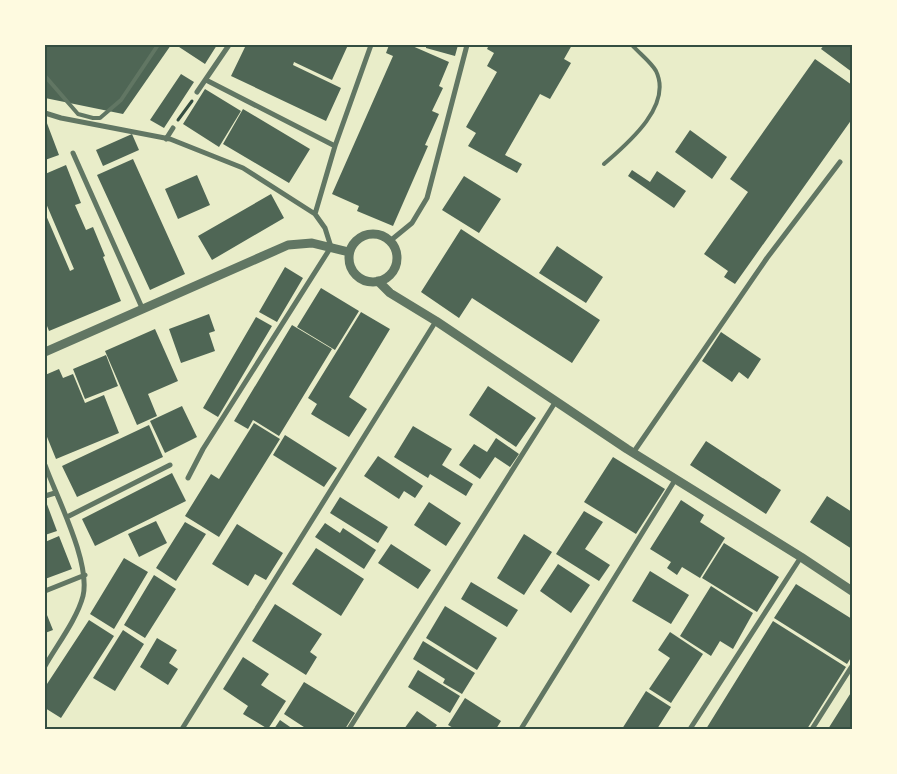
<svg xmlns="http://www.w3.org/2000/svg" width="897" height="774" viewBox="0 0 897 774" font-family="'Alegreya Sans',sans-serif">
	<style>
		.building { fill: #4f6655 }
		.lines { fill: none; stroke-linecap: round; stroke-linejoin: round }
		.path { stroke: #344e41; stroke-width: 3 }
		.service { stroke: #617663; stroke-width: 4 }
		.minor { stroke: #617663; stroke-width: 5 }
		.tertiary { stroke: #617663; stroke-width: 9 }
		.neatline { fill: none; stroke: #344e41; stroke-width: 2 }
	</style>
	<rect width="100%" height="100%" fill="#e9edc9"/>
	<path class="building" d="M45,45H171L123,114L45,98Z
		M176,45H217L205,64Z
		M246,45H348L332,80L294,62L293,65L341,88L326,121L231,76Z
		M389,45H410L449,62L439,86L443,88L432,111L439,114L425,145L428,146L393,226L357,211L359,206L332,194L393,56L386,53Z
		M426,45H458L455,56L426,48Z
		M489,45H572L564,59L571,63L550,99L540,94L505,155L522,164L517,173L468,146L476,133L466,127L497,72L487,66L494,53L487,49Z
		M824,45L852,46V72L821,49Z
		M815,59L852,85V119L735,284L724,277L728,271L704,254L748,192L730,179Z
		M181,74L194,82L164,128L150,120Z
		M205,89L241,111L219,147L183,124Z
		M243,109L310,149L289,183L223,144Z
		M45,118L59,155L45,160Z
		M690,130L727,157L712,179L675,152Z
		M132,134L139,150L103,166L96,150Z
		M133,159L185,274L150,290L97,175Z
		M66,165L81,203L75,205L86,230L93,227L105,256L103,257L121,301L49,331L45,321V213L70,271L74,269L45,201V174Z
		M632,170L650,182L657,171L686,191L674,208L628,176Z
		M197,175L210,205L178,219L165,189Z
		M464,176L501,199L479,233L442,210Z
		M271,194L284,218L212,260L198,236Z
		M461,229L600,320L572,363L472,298L459,318L421,292Z
		M557,246L603,277L586,303L539,273Z
		M285,267L303,278L277,322L259,312Z
		M321,288L359,311L335,350L297,327Z
		M361,312L390,329L349,397L367,409L349,437L311,414L317,404L308,398Z
		M209,314L215,331L209,333L215,351L181,363L169,329Z
		M256,317L272,326L218,417L203,408Z
		M292,325L332,349L279,436L253,420L248,429L234,421Z
		M155,329L178,381L148,394L157,416L137,425L105,351Z
		M721,332L761,359L748,379L739,372L732,382L702,361Z
		M106,355L118,386L85,399L73,369Z
		M59,369L63,378L73,374L85,403L104,395L119,433L56,459L45,432V375Z
		M488,386L536,418L516,447L469,415Z
		M182,406L197,437L165,453L150,421Z
		M254,423L280,439L219,537L185,516L211,474L219,479Z
		M149,425L163,457L77,497L62,466Z
		M413,426L452,449L442,465L473,484L466,496L430,474L428,478L394,457Z
		M285,435L337,468L324,487L273,455Z
		M496,438L519,454L510,467L495,457L480,479L459,465L474,444L487,452Z
		M706,441L781,490L766,514L690,465Z
		M378,456L423,486L415,498L404,491L399,499L364,476Z
		M613,457L665,489L636,534L584,502Z
		M172,473L186,501L95,546L82,519Z
		M827,496L852,512V549L810,522Z
		M340,497L388,527L378,543L330,513Z
		M45,499L57,531L45,535Z
		M681,500L704,515L700,522L725,538L700,578L682,567L677,575L667,568L671,562L650,549Z
		M429,502L461,523L446,546L414,525Z
		M584,511L603,522L585,549L610,565L599,581L556,554Z
		M156,521L167,543L139,557L128,534Z
		M185,522L206,534L176,581L156,568Z
		M325,523L340,533L343,528L376,550L364,569L315,537Z
		M237,524L283,553L266,580L255,574L248,586L212,564Z
		M524,534L552,552L524,595L497,578Z
		M59,536L72,569L45,579V542Z
		M724,543L779,577L757,612L702,578Z
		M391,544L431,570L418,589L378,563Z
		M316,548L364,579L341,616L292,584Z
		M124,558L148,572L114,629L90,614Z
		M558,564L590,585L571,613L540,591Z
		M650,571L689,595L671,624L632,601Z
		M154,575L176,589L145,638L124,625Z
		M471,582L518,610L507,627L461,599Z
		M796,584L852,619V656L847,664L774,618Z
		M711,586L753,613L733,649L720,641L711,656L680,636Z
		M275,604L322,634L310,652L317,657L306,675L252,641Z
		M445,606L497,638L477,670L426,638Z
		M45,610L53,630L45,633Z
		M89,620L114,636L61,718L45,708V687Z
		M773,621L846,667L807,729H706Z
		M123,630L144,644L115,691L93,678Z
		M670,632L703,654L671,703L649,689L670,658L658,650Z
		M157,638L177,650L169,663L178,669L168,685L140,667Z
		M423,641L475,673L462,694L443,683L445,679L413,659Z
		M243,657L269,674L261,685L286,701L268,729L243,714L248,706L223,689Z
		M418,670L460,696L450,713L408,687Z
		M304,682L355,713L345,729H307L284,714Z
		M646,691L671,707L657,729H622Z
		M852,691V729H828Z
		M465,698L501,721L496,729H455L448,725Z
		M417,711L437,725L434,729H404Z
		M280,720L293,729H274Z"/>
	<g class="lines">
		<path class="path" d="M178,120L192,101"/>
		<path class="service" d="M45,76L78,114L93,118H100L121,100L158,45
			M604,164C627,144 673,106 656,71C651,62 639,53 632,45"/>
		<path class="minor" d="M206,80L335,146
			M197,92L229,45
			M45,113L61,118L170,139L243,168L315,214L325,228L331,247L203,449L188,478
			M166,139L173,128
			M73,153L143,310
			M315,214L335,146L371,45
			M390,241L412,223L427,198L467,45
			M633,453L767,258L840,162
			M45,465C57,498 91,563 83,596C77,619 57,645 45,666
			M45,496L55,493
			M67,517L170,465
			M45,591L85,575
			M182,729L436,321
			M349,729L556,401
			M521,729L675,480
			M690,729L801,557
			M812,729L852,666"/>
		<path class="tertiary" d="M349 258a24 24 0 1 1 48 0a24 24 0 1 1-48 0Z
			M378,281L390,293L436,321L627,449L801,557L852,591
			M45,352L288,245L312,243L349,252"/>
	</g>
	<rect width="897" height="774" fill="none" stroke="#fefae0" stroke-width="92"/>
	<rect x="46" y="46" width="805" height="682" class="neatline"/>
</svg>
